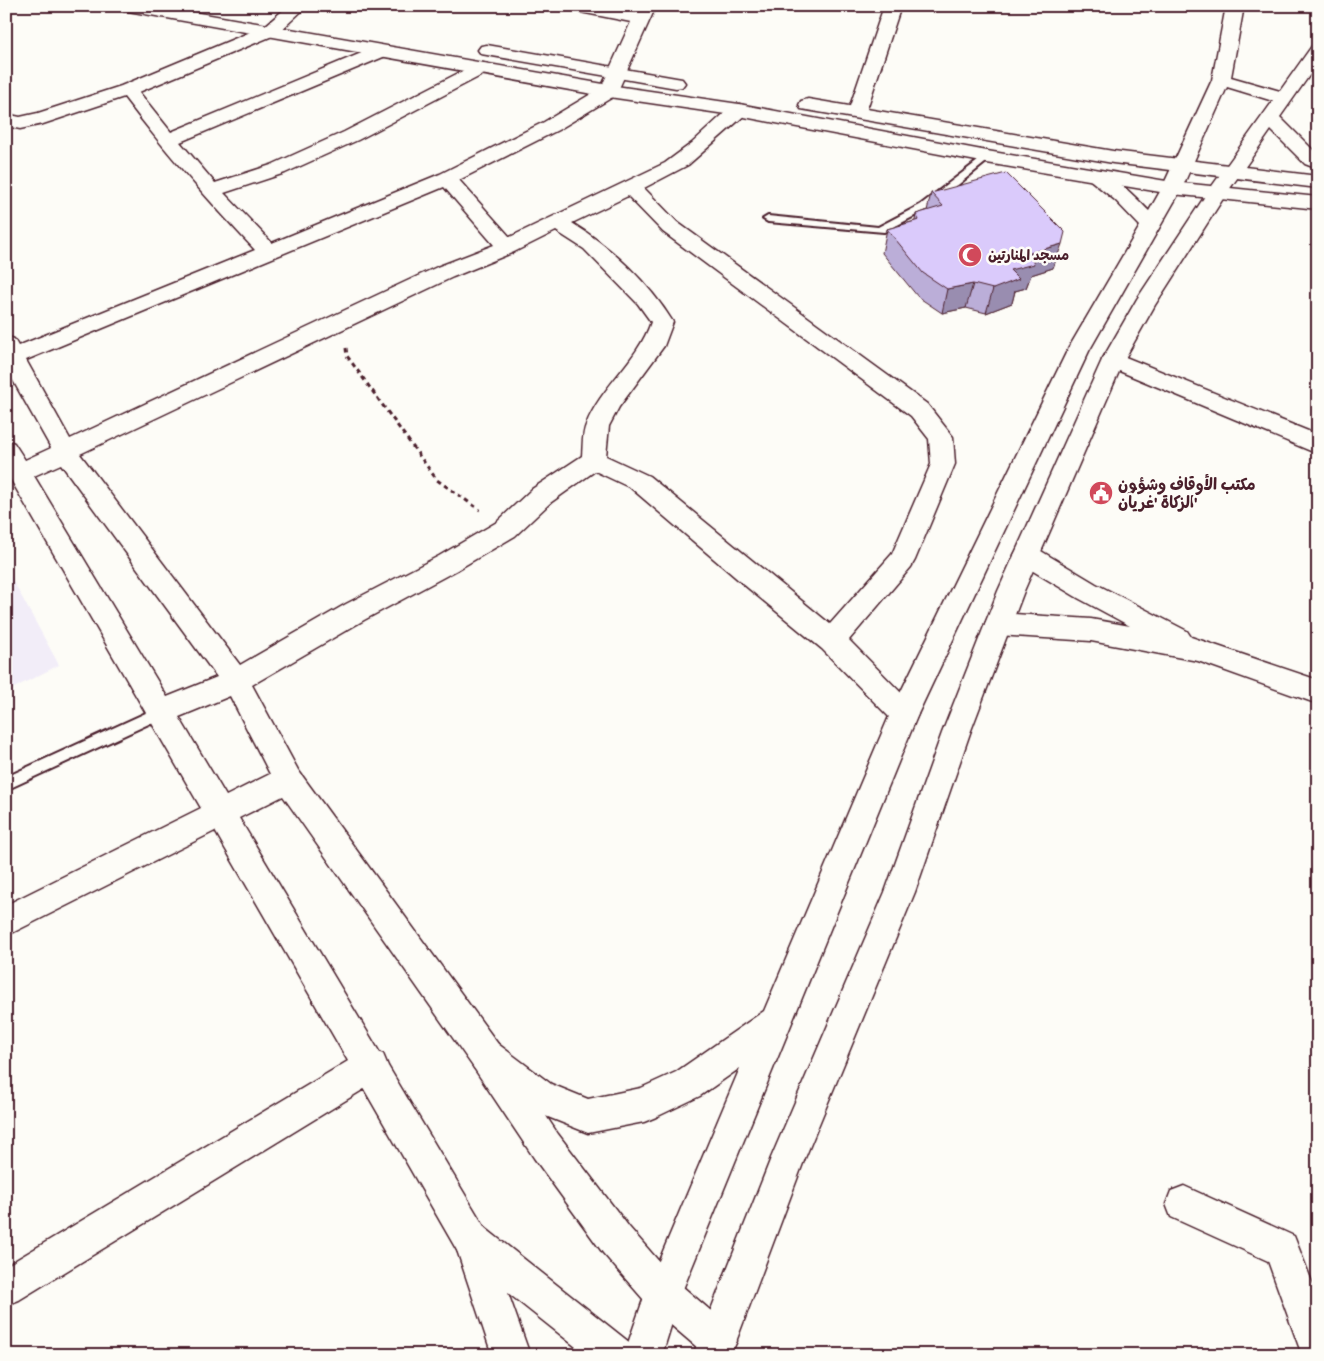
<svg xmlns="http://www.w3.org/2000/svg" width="1324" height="1361" viewBox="0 0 1324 1361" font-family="Itim,'Playpen Sans Arabic',sans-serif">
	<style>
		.built { fill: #f2edf8 }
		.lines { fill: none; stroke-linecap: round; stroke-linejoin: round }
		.lane-casing { stroke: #4a1f2b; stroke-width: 4 }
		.street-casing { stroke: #4a1f2b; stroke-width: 3 }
		.secondary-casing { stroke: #4a1f2b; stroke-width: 3 }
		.primary-casing { stroke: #4a1f2b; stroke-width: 3 }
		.path { stroke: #4a1f2b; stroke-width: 3; stroke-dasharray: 4.5 4; stroke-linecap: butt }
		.lane { fill: #fdfcf7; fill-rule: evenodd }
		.street { fill: #fdfcf7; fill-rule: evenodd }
		.secondary { fill: #fdfcf7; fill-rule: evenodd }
		.primary { fill: #fdfcf7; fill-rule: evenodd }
		.wall { fill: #bbaed8; stroke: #4a1f2b }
		.shaded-wall { fill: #998db0; stroke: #4a1f2b }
		.building { fill: #dacafb; stroke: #4a1f2b }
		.labels { text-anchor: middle; stroke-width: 5; stroke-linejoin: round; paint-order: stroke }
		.far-poi-label { font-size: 14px; font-weight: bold; fill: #4a1f2b; stroke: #fdfcf7; text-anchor: start }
		.poi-label { font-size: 16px; font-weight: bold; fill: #4a1f2b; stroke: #fdfcf7; text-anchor: start }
	</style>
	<rect width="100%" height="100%" fill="#fdfcf7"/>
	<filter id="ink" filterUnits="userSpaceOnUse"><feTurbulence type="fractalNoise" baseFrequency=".02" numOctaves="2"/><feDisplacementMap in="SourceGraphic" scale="10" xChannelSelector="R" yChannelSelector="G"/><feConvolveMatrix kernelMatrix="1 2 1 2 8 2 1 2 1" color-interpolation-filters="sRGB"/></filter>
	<g filter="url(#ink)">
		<path class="built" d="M6,568L59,665L6,692Z"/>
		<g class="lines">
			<g class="lane-casing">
				<path id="lane" d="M987,154L992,157L990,159L928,209L884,232L768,222L763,219L768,216L878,227L920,205Z
					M161,706L166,708L168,712L166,716L6,790V777Z"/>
			</g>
			<g class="street-casing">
				<path id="street" d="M288,6H307L277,34L139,92L171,132L376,47L382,46L388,47L391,51L388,55L180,142L215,183L271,165L344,132L476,64L482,63L488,64L491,68L488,72L358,140L285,173L224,193L272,243L440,174L544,122L601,88L631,22L570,10L568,6H603L636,13L639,6H656L616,95L558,130L459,180L510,237L665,163L692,143L732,106L739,104L746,106L748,110L746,114L688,165L644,188L677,222L927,404L953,437L955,464L915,560L911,567L849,640L914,706L918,714L914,722L904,726L894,722L822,649L748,588L631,488L595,471L550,503L515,536L457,570L364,620L252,685L298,770L498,1044L558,1134L629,1227L676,1281L731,1328L737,1341L730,1355L705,1354L650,1307L603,1253L534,1158L474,1068L283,796L239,818L380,1053L383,1054L388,1066L485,1228L629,1342L635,1355H586L459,1254L364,1089L19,1300L6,1305V1266L348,1061L215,831L6,936V905L201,808L7,473L6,440L14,443L25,460L51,448L6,368V336L14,339L18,346L255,250C208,200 165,151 124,97L43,124L20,129L6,126V114L20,117L38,113L121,86L265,26ZM444,187L494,245L437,267L70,439L26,360ZM628,196L663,232L911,416L929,439L931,464L892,554L830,624L649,476L606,456L609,426L619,407L664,346L673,322C649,283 611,247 572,223ZM556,231L584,249L638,304L651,322C638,361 601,386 586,425C582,434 583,446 582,456L532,489L497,522L439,556L346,604L240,665L80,454L453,277L514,252ZM61,464L217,677L167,697L34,476ZM230,696L270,774L226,796L179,717Z
					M884,6H901L866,112L864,116L857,118L850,116L848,112Z
					M1113,352L1318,435V454L1105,365L1102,360L1105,355Z
					M1027,545L1036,548L1096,584L1187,631L1191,637L1318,680V704L1198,661L1091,641L998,635L989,632L985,624L989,616L998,613L1091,619L1130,626L1078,598L1018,562L1014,555L1018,548Z
					M1184,1186L1294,1236L1318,1297V1355H1302L1268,1261L1171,1217L1166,1204L1171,1191Z"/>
			</g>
			<g class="secondary-casing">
				<path id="secondary" d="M120,6H159L609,85L739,104L987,151L1172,182L1318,197V209L1172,194L987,163L739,116L609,97L128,11L122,10Z
					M487,45L676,78L682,79L685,83L682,87L676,88L481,54L478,50L481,46Z
					M808,99L1113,151L1318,176V188L1113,163L801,109L799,105L801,101Z"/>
			</g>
			<g class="primary-casing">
				<path id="primary" d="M1226,6H1244L1231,77L1280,91L1312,46L1318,45V63L1280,117L1318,155V169L1305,164L1271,130L1226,194L1155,305L1124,360L1024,591L970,733L915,892L805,1158L731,1355H693L771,1158L885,892L942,733L998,591L1102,360L1137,299L1207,193L1273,101L1227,87L1182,188L1089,351L918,714L681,1294L662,1355H624L645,1294L740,1068L700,1096L656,1117L644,1122L588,1133L528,1109L474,1068L469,1056L474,1044L486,1039L498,1044L551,1084L588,1099L641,1088L676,1072L764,1011L890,714L1067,351L1140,226L1115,200L1083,174L1086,170C1106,165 1135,197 1149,211L1162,188L1212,80Z
					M472,1223L485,1228L530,1355H492L454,1241L459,1228Z"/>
			</g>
			<path class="path" d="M346,348L347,356L437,480L480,510"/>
			<use href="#lane" class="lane"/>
			<use href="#street" class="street"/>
			<use href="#secondary" class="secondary"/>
			<use href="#primary" class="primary"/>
		</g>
		<path class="wall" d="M931,193L1053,268L1031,275L1026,288L1015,291L1012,303L986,313L966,308L942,313L918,297L882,253L887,229L915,221L916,214L927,211Z"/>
		<path class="shaded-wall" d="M1062,244L1053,268L1031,275L1026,288L1015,291L1012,303L986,313L993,289L1010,270L1030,253Z
			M973,284L966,308L942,313L947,289Z"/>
		<path class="building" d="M1006,173L1065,232L1062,244L1030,253L1034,264L1010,270L1019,279L993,289L973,284L947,289L923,273L887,229L919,220L916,214L943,206L931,193Z"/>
	</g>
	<defs>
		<g id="mosque-disc" transform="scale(1.25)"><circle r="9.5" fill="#d1495b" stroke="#fdfcf7"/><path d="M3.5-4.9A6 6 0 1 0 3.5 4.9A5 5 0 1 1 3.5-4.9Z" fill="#fff"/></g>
		<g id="civic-disc" transform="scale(1.25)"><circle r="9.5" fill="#d1495b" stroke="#fdfcf7"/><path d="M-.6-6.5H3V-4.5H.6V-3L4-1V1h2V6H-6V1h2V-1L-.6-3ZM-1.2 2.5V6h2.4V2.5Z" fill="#fff"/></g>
	</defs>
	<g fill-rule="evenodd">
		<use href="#mosque-disc" x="970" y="255"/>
		<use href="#civic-disc" x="1101" y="493"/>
	</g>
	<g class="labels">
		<g class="far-poi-label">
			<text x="988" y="260">مسجد المنارتين</text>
		</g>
		<g class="poi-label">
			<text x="1118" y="490">مكتب الأوقاف وشؤون<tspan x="1118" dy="18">الزكاة 'غريان'</tspan></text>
		</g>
	</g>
	<rect width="1324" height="1361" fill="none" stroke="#fdfcf7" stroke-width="25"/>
	<rect x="12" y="12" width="1299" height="1336" fill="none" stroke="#4a1f2b" stroke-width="2" filter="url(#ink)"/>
</svg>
